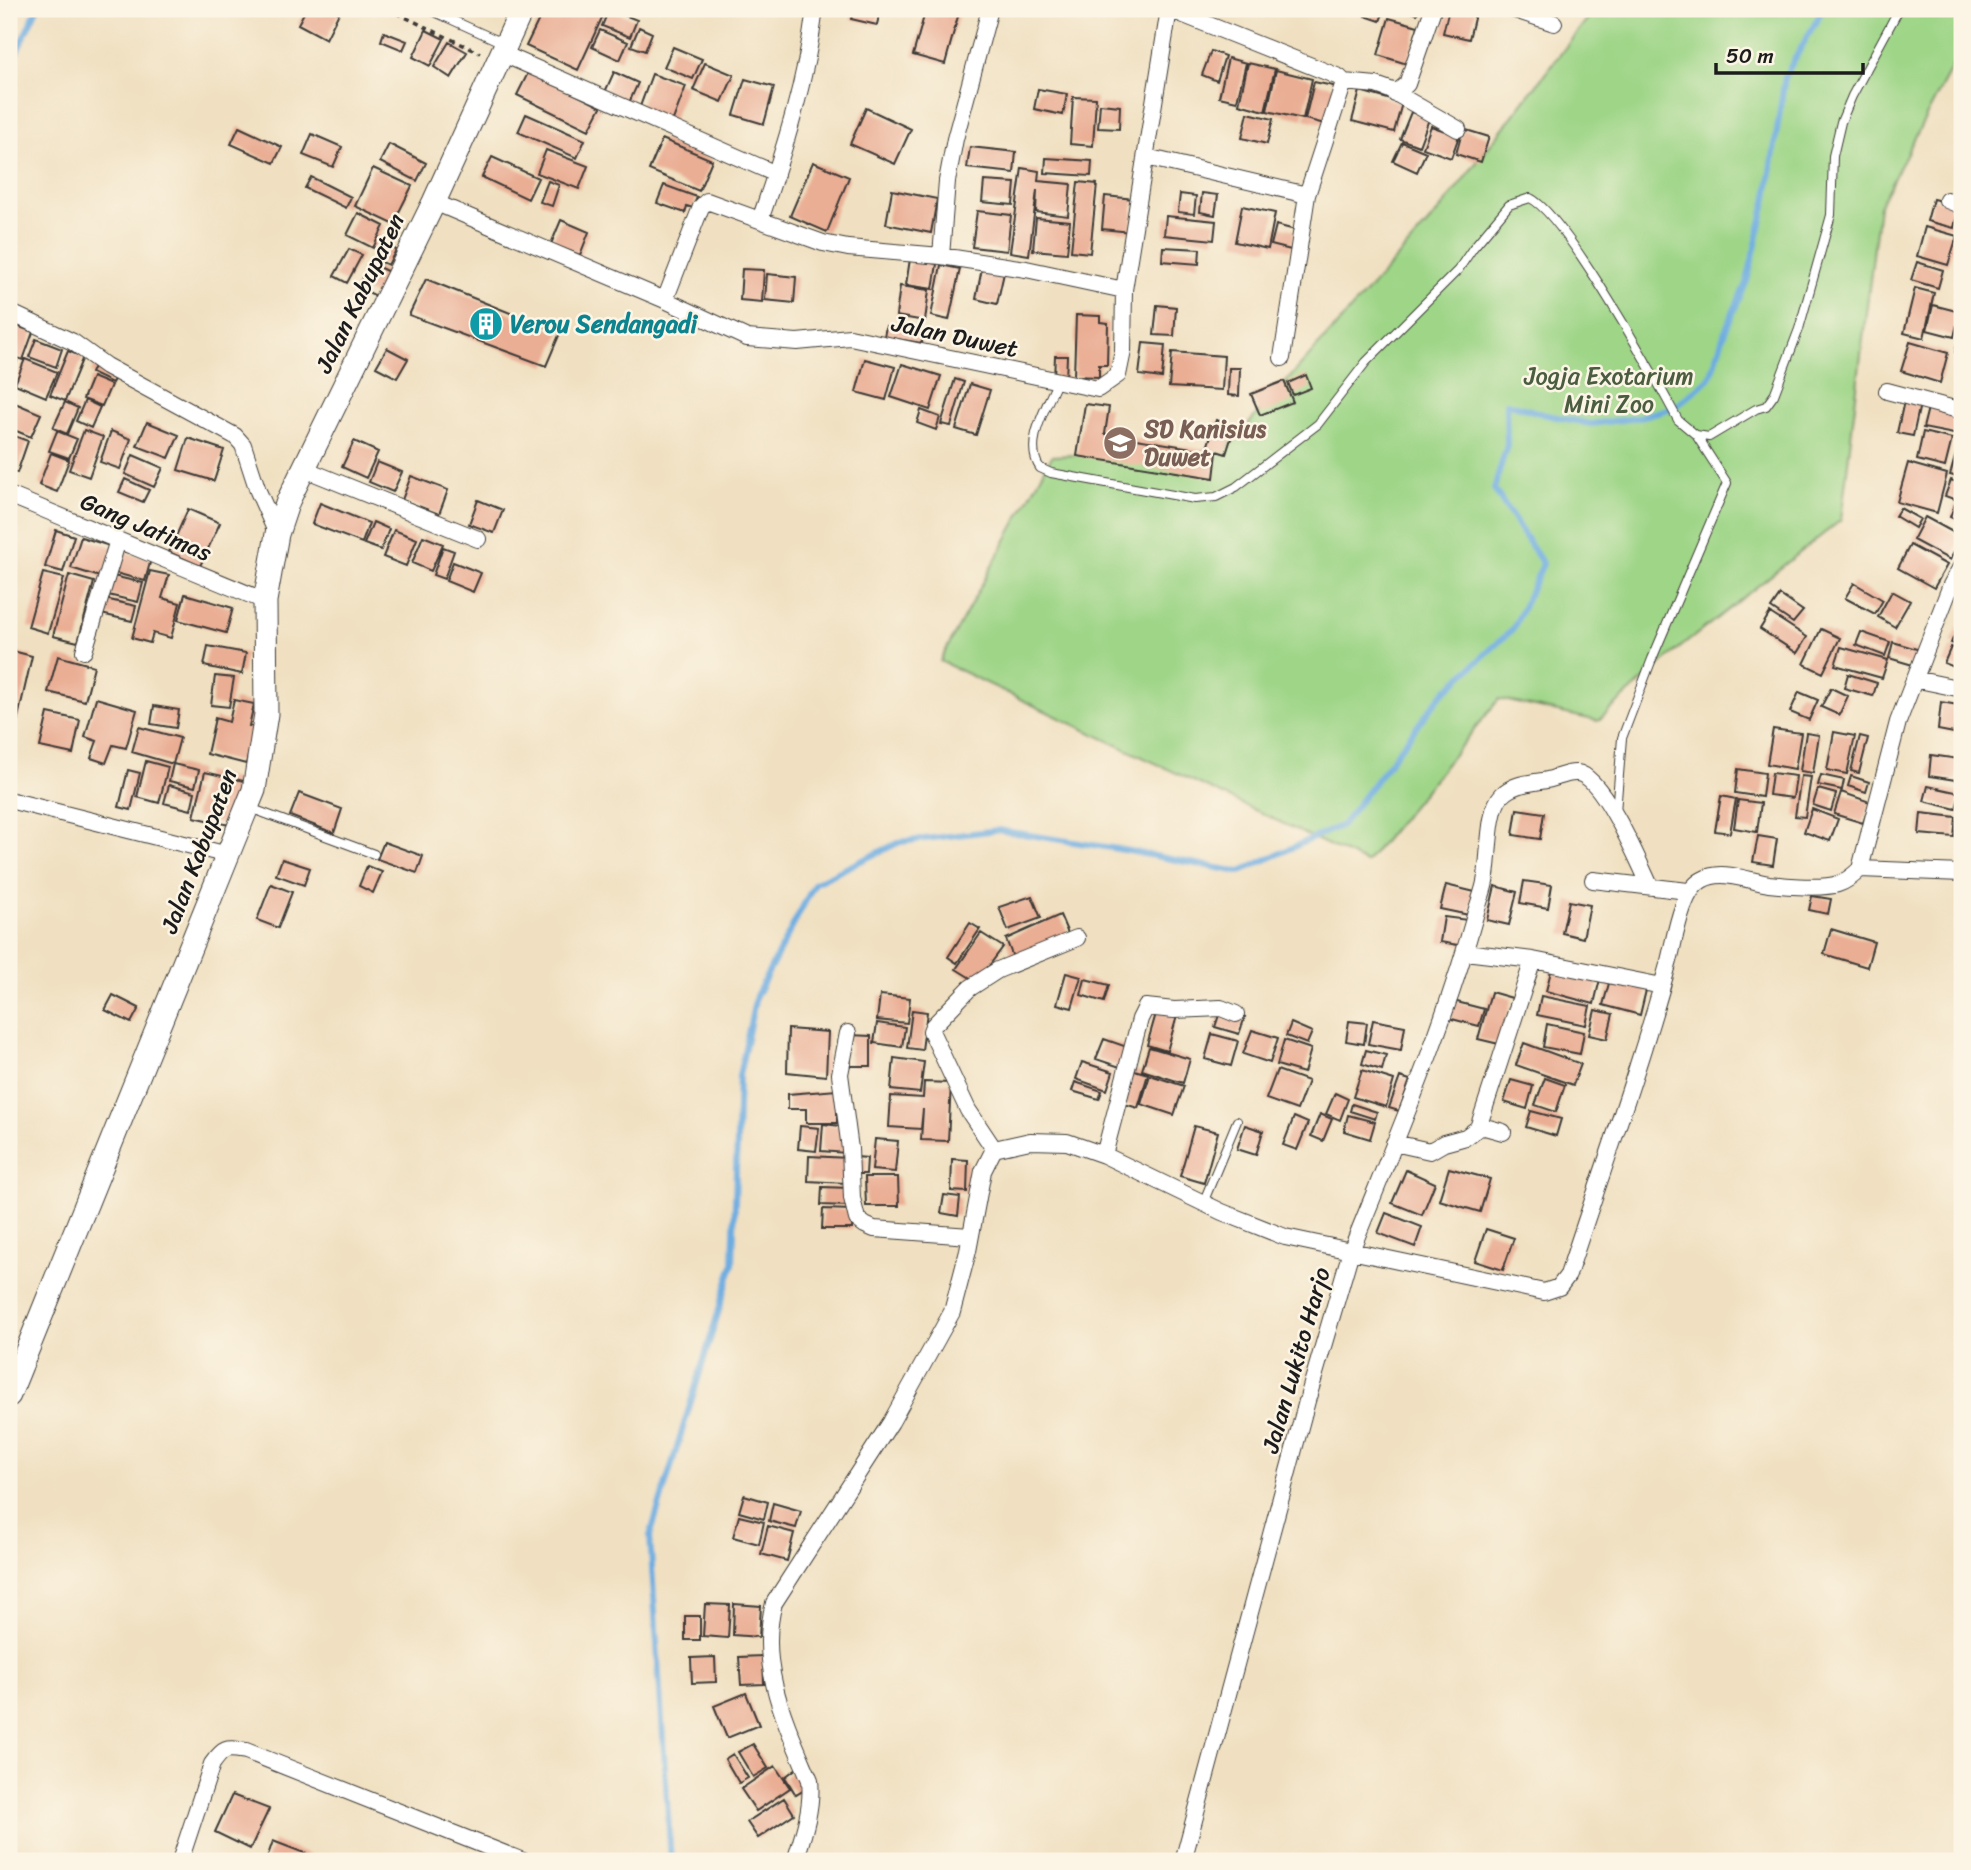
<svg xmlns="http://www.w3.org/2000/svg" width="1971" height="1870" viewBox="0 0 1971 1870" font-family="Sriracha,sans-serif">
	<style>
		.green { fill: #9ed587; stroke: #5d7852; stroke-width: 2 }
		.lines { fill: none; stroke-linecap: round; stroke-linejoin: round }
		.stream { stroke: #6cace0; stroke-width: 6 }
		.building { fill: #eaae94 }
		.lane-casing { stroke: #3c3935; stroke-width: 10 }
		.street-casing { stroke: #3c3935; stroke-width: 18 }
		.secondary-casing { stroke: #3c3935; stroke-width: 25 }
		.path { stroke: #3c3935; stroke-width: 3.5; stroke-dasharray: 5 5; stroke-linecap: butt }
		.lane { stroke: #fff; stroke-width: 8 }
		.street { stroke: #fff; stroke-width: 16 }
		.secondary { stroke: #fff; stroke-width: 23 }
		.labels { text-anchor: middle; stroke-width: 5; stroke-linejoin: round; paint-order: stroke }
		.street-label { font-size: 24px; fill: #1c1c1c; stroke: #fcf5e5 }
		.culture-label { font-size: 24px; font-weight: bold; fill: #0d838f; stroke: #fcf5e5; text-anchor: start }
		.park-label { font-size: 24px; fill: #4a5d41; stroke: #fcf5e5 }
		.education-label { font-size: 24px; font-weight: bold; fill: #785e54; stroke: #fcf5e5; text-anchor: start }
	</style>
	<rect width="100%" height="100%" fill="#fcf5e5"/>
	<filter id="ink" filterUnits="userSpaceOnUse"><feTurbulence type="fractalNoise" baseFrequency=".0143" numOctaves="2"/><feDisplacementMap in="SourceGraphic" scale="14" xChannelSelector="R" yChannelSelector="G"/><feConvolveMatrix kernelMatrix="1 2 1 2 8 2 1 2 1" color-interpolation-filters="sRGB"/></filter>
	<filter id="wash" filterUnits="userSpaceOnUse"><feTurbulence type="fractalNoise" baseFrequency=".00686" numOctaves="4" result="noise"/><feDisplacementMap in="SourceGraphic" scale="28" xChannelSelector="R" yChannelSelector="G"/><feGaussianBlur stdDeviation="1.57" result="paint"/><feColorMatrix in="noise" values="0 0 0 0 0 0 0 0 0 0 0 0 0 0 0 0 0 1.4 0 .05"/><feComposite in="paint" operator="in"/></filter>
	<g filter="url(#wash)">
		<rect width="100%" height="100%" fill="#f0e0c1"/>
		<path class="green" d="M1595,9H1962V48L1879,206L1841,520L1677,650L1598,721L1499,699L1366,863L940,661L1052,456L1226,449L1439,211Z"/>
		<g class="lines">
			<path class="stream" d="M9,68L37,9
				M671,1861L650,1536L733,1264L739,1076L756,996L815,883L900,842L998,830L1118,849L1239,872L1342,825L1440,696L1513,629L1543,564L1494,489L1507,445L1506,403L1547,415L1591,424L1636,418L1675,407L1710,378L1725,331L1747,281L1767,198L1785,76L1823,9"/>
		</g>
		<g id="blocks">
			<path class="building" d="M306,9H332L339,13L326,39L298,24Z
				M544,9H606L578,70L526,46Z
				M609,9L637,20L630,37L602,26Z
				M854,9L880,10L877,25L851,19Z
				M926,9H960L945,64L913,55Z
				M1368,9H1385L1380,21L1365,16Z
				M1401,9H1418L1417,14Z
				M1449,9L1476,10L1469,39L1443,33Z
				M1389,18L1418,26L1407,64L1378,55Z
				M639,27L652,33L645,51L631,46Z
				M426,30L444,39L430,66L413,57Z
				M600,30L628,42L620,60L592,47Z
				M384,32L407,41L403,50L381,41Z
				M449,42L467,52L451,78L434,67Z
				M673,47L702,59L693,79L664,67Z
				M1211,51L1225,56L1217,81L1202,75Z
				M1228,58L1246,63L1237,101L1219,97Z
				M705,63L734,75L722,102L693,90Z
				M1248,63L1275,69L1265,111L1239,104Z
				M1276,70L1312,79L1303,119L1267,111Z
				M529,71L601,107L589,130L517,95Z
				M614,72L638,83L629,103L605,92Z
				M652,74L686,86L671,125L638,112Z
				M745,79L774,87L764,124L734,115Z
				M1314,82L1338,87L1329,125L1305,119Z
				M1038,89L1067,94L1063,115L1034,109Z
				M1360,91L1402,103L1394,132L1352,121Z
				M1073,97L1096,98L1093,146L1070,144Z
				M1100,104L1120,106L1119,129L1098,128Z
				M866,108L911,129L895,164L850,144Z
				M1411,112L1429,119L1419,146L1400,139Z
				M1248,113L1273,119L1267,144L1242,138Z
				M526,114L585,140L577,158L518,132Z
				M1431,126L1459,136L1451,158L1423,148Z
				M239,127L282,147L274,163L231,144Z
				M1463,129L1489,137L1481,162L1456,154Z
				M312,134L342,147L333,167L303,155Z
				M662,139L712,160L699,191L649,170Z
				M1402,142L1426,152L1417,172L1393,161Z
				M389,144L426,163L417,181L380,162Z
				M970,147L1016,152L1014,173L967,168Z
				M546,150L588,166L579,189L537,173Z
				M492,157L538,178L528,199L482,177Z
				M1046,158L1092,161L1091,176L1045,173Z
				M813,162L849,177L827,232L790,216Z
				M373,168L412,186L393,224L355,206Z
				M1022,168L1039,171L1038,181L1071,184L1068,216L1036,212L1037,190L1029,255L1010,252Z
				M311,177L351,197L346,208L305,188Z
				M548,181L559,185L552,206L540,202Z
				M984,181L1015,183L1013,205L982,202Z
				M1078,182L1097,184L1090,253L1071,251Z
				M664,185L697,197L693,208L687,206L685,213L657,203Z
				M892,190L937,199L931,233L886,224Z
				M1202,193L1218,195L1215,215L1200,212Z
				M1180,194L1196,196L1194,214L1178,212Z
				M1105,196L1134,199L1131,232L1102,229Z
				M1933,199L1959,205L1954,228L1927,221Z
				M1242,206L1275,213L1268,249L1235,242Z
				M977,211L1011,215L1007,251L972,247Z
				M358,213L384,226L373,248L347,235Z
				M1166,216L1216,221L1214,240L1164,235Z
				M1036,218L1070,221L1067,253L1033,250Z
				M561,220L589,232L580,255L551,244Z
				M1276,225L1295,230L1291,250L1271,245Z
				M1925,227L1957,236L1948,265L1917,256Z
				M382,243L396,250L388,265L375,259Z
				M1163,247L1200,249L1199,264L1162,261Z
				M349,249L362,255L347,283L334,276Z
				M910,259L937,264L933,289L906,285Z
				M1917,262L1943,270L1938,288L1911,280Z
				M370,263L395,275L382,299L358,287Z
				M941,265L960,269L949,320L931,316Z
				M982,268L1004,273L997,304L976,299Z
				M742,269L764,270L762,302L740,300Z
				M767,274L796,277L794,303L765,300Z
				M426,279L560,333L546,366L409,315Z
				M900,286L929,290L925,321L896,316Z
				M1915,288L1934,293L1924,338L1904,333Z
				M1157,305L1176,307L1174,336L1154,335Z
				M1933,305L1960,312L1954,337L1927,330Z
				M1076,315L1100,316V322L1108,323L1107,365H1099V377L1074,376Z
				M9,323L33,332L23,360L9,355Z
				M886,326L924,332L922,343L884,337Z
				M1961,326H1962V354L1955,352Z
				M36,339L62,349L56,367L29,357Z
				M1910,342L1948,353L1940,383L1901,371Z
				M1143,343L1165,345L1162,378L1139,375Z
				M387,348L408,359L397,378L376,367Z
				M68,351L83,357L65,401L50,395Z
				M1172,352L1224,356L1222,390L1169,387Z
				M1055,356H1067L1066,379H1054Z
				M9,358L17,361L9,387Z
				M25,359L57,372L46,397L15,384Z
				M865,359L895,367L886,400L856,392Z
				M95,364L117,374L112,383L91,373Z
				M902,364L941,376L930,410L891,397Z
				M1229,368H1240L1239,396L1228,395Z
				M1306,375L1311,388L1293,395L1288,383Z
				M92,377L111,385L102,406L83,399Z
				M955,379L964,382L951,426L941,424Z
				M1284,381L1293,402L1260,415L1251,394Z
				M970,384L990,390L976,435L956,429Z
				M85,400L100,407L91,428L76,421Z
				M1904,401L1920,404L1913,436L1897,433Z
				M65,402L78,408L67,434L53,428Z
				M15,403L41,414L31,437L9,428V416Z
				M1085,404L1109,407L1105,434L1217,452L1214,478L1077,456Z
				M1928,408L1958,414L1954,434L1923,428Z
				M921,410L940,417L936,430L917,423Z
				M1216,420L1235,426L1226,454L1207,448Z
				M147,422L179,435L169,458L137,446Z
				M84,430L103,437L89,477L69,470Z
				M57,431L77,439L69,458L49,451Z
				M111,431L131,439L120,469L100,462Z
				M1923,432L1952,439L1945,467L1917,460Z
				M9,434L28,441L17,473L9,470Z
				M188,438L224,450L214,481L178,470Z
				M354,441L378,452L366,478L342,467Z
				M1957,450L1962,451V478L1950,475Z
				M51,453L69,460L57,492L39,485Z
				M133,455L163,468L154,487L125,474Z
				M377,462L402,472L393,492L369,482Z
				M1908,463L1947,474L1937,513L1897,502Z
				M411,476L448,490L439,514L402,500Z
				M125,479L149,490L143,502L119,492Z
				M1951,480L1962,484V502L1945,496Z
				M478,500L503,510L494,533L469,524Z
				M320,503L369,523L362,543L312,524Z
				M1955,504L1962,506V522L1950,517Z
				M1900,508L1920,519L1915,528L1895,516Z
				M188,509L220,523L200,566L169,552Z
				M1925,517L1962,537L1950,560L1913,540Z
				M373,522L389,529L381,550L364,544Z
				M56,530L74,536L63,572L45,567Z
				M394,530L417,539L406,566L383,557Z
				M423,536L443,544L431,571L412,563Z
				M81,537L113,547L103,578L71,568Z
				M1910,545L1947,565L1934,588L1898,568Z
				M443,547L454,551L444,579L433,575Z
				M118,550L151,559L145,581L112,572Z
				M453,562L481,573L473,592L446,581Z
				M150,571L169,575L162,598L180,603L171,638L153,633L150,643L132,638Z
				M43,573L64,578L48,633L28,627Z
				M69,575L94,582L78,642L53,636Z
				M113,576L143,583L138,602L108,595Z
				M1854,583L1883,600L1875,614L1845,598Z
				M1892,591L1910,601L1895,627L1878,617Z
				M185,594L233,608L226,633L178,620Z
				M1780,595L1803,611L1793,623L1771,608Z
				M105,599L136,606L132,621L101,614Z
				M1770,613L1807,637L1797,653L1760,629Z
				M1958,627L1962,629V647L1951,643Z
				M1821,629L1840,638L1823,673L1804,664Z
				M1861,632L1890,642L1885,656L1856,645Z
				M1893,642L1920,650L1916,666L1889,658Z
				M208,646L246,653L242,674L204,666Z
				M1841,647L1888,660L1882,678L1835,665Z
				M1951,647L1962,651V670L1944,663Z
				M9,650L32,656L17,722L9,720Z
				M58,656L94,666L85,701L48,692Z
				M1848,674L1877,683L1873,696L1844,688Z
				M215,676L234,678L229,707L211,705Z
				M1831,688L1848,696L1839,715L1821,707Z
				M1799,692L1818,700L1809,720L1790,712Z
				M96,698L137,710L126,748L113,745L106,763L91,758L97,741L85,737Z
				M234,700L254,704L249,726L255,727L246,764L207,754L215,718L229,722Z
				M1941,702L1958,705L1954,733L1938,730Z
				M154,706L179,710L176,728L151,724Z
				M48,713L80,720L73,754L40,747Z
				M139,727L180,738L173,764L132,752Z
				M1773,729L1801,733L1795,769L1767,764Z
				M1834,732L1855,736L1847,774L1827,770Z
				M1806,733L1819,735L1813,773L1800,771Z
				M1860,736L1868,738L1859,773L1851,771Z
				M1959,737H1962V752L1956,750Z
				M1931,755L1959,759L1956,780L1929,776Z
				M146,761L168,767L159,803L137,797Z
				M173,764L199,770L195,787L169,781Z
				M1738,769L1765,773L1762,797L1735,793Z
				M128,770L140,773L131,810L119,807Z
				M205,772L248,782L238,827L194,817Z
				M1772,773L1796,776L1793,798L1769,795Z
				M1821,775L1844,780L1842,790L1818,785Z
				M1801,776L1811,777L1805,817L1795,816Z
				M1851,776L1869,782L1866,792L1848,786Z
				M169,785L195,792L191,810L164,803Z
				M1928,786L1960,793L1956,809L1924,801Z
				M1818,789L1836,794L1831,811L1813,805Z
				M1841,792L1870,802L1863,823L1834,814Z
				M299,793L342,809L334,833L290,816Z
				M1721,796L1736,799L1730,833L1715,831Z
				M1738,800L1761,803L1757,832L1734,828Z
				M1961,804H1962V837H1956Z
				M1517,809L1544,813L1540,839L1513,835Z
				M1812,809L1838,819L1830,841L1804,832Z
				M1921,813L1956,817L1954,837L1919,834Z
				M1758,836L1777,839L1773,865L1753,862Z
				M384,842L423,856L417,873L377,859Z
				M282,859L310,868L304,885L276,875Z
				M367,866L382,872L373,893L359,886Z
				M1524,881L1552,885L1548,908L1520,903Z
				M271,884L292,892L278,928L257,920Z
				M1446,885L1475,892L1469,915L1440,909Z
				M1495,886L1517,892L1509,925L1487,920Z
				M1032,896L1041,918L1008,930L999,907Z
				M1812,896L1831,899L1828,914L1809,910Z
				M1569,901L1590,905L1583,938L1562,933Z
				M1060,915L1069,936L1014,960L1006,939Z
				M1444,917L1468,920L1464,946L1440,942Z
				M970,923L980,929L957,963L948,957Z
				M1831,929L1874,942L1867,967L1824,954Z
				M981,933L1003,947L977,982L956,969Z
				M1552,967L1600,979L1594,1004L1546,991Z
				M1066,973L1081,977L1072,1008L1057,1004Z
				M1611,976L1647,986L1640,1015L1603,1005Z
				M1085,979L1109,985L1104,1002L1081,995Z
				M1491,992L1512,998L1499,1044L1478,1039Z
				M113,995L139,1008L131,1023L105,1010Z
				M880,995L910,998L907,1023L877,1020Z
				M1541,996L1590,1006L1586,1025L1537,1015Z
				M1453,1001L1484,1009L1479,1026L1448,1018Z
				M1221,1009L1245,1017L1239,1034L1215,1027Z
				M912,1010L927,1012L922,1050L907,1048Z
				M1157,1010L1177,1016L1167,1051L1147,1045Z
				M1595,1010L1613,1014L1607,1039L1589,1035Z
				M1373,1020L1405,1026L1401,1050L1368,1044Z
				M1349,1021L1367,1023L1364,1044L1346,1041Z
				M877,1023L905,1027L902,1047L874,1043Z
				M1291,1023L1312,1032L1307,1044L1286,1036Z
				M1547,1024L1584,1032L1580,1054L1543,1047Z
				M788,1029L828,1032L826,1076L787,1072Z
				M1252,1030L1278,1038L1270,1063L1243,1054Z
				M1212,1034L1238,1041L1231,1066L1205,1059Z
				M849,1035L871,1036V1066H851Z
				M1104,1039L1130,1048L1123,1068L1096,1059Z
				M1284,1040L1311,1049L1304,1073L1277,1065Z
				M1524,1043L1581,1064L1573,1085L1516,1065Z
				M1149,1047L1190,1059L1183,1083L1142,1070Z
				M1366,1050L1386,1055L1382,1070L1362,1064Z
				M894,1058L924,1062L920,1093L891,1090Z
				M1082,1062L1113,1072L1107,1090L1076,1079Z
				M1131,1069L1148,1074L1138,1108L1121,1103Z
				M1277,1070L1308,1081L1297,1110L1266,1099Z
				M1362,1070L1394,1080L1386,1107L1353,1097Z
				M1150,1075L1184,1086L1174,1115L1141,1104Z
				M1400,1077L1410,1080L1399,1111L1389,1108Z
				M1545,1078L1565,1085L1556,1112L1535,1105Z
				M1511,1080L1533,1086L1527,1109L1504,1102Z
				M924,1082L951,1083L948,1141L921,1140L923,1109L921,1129L889,1127L891,1096L923,1098Z
				M1075,1082L1102,1091L1099,1099L1072,1091Z
				M837,1090V1123H806V1109H788V1094Z
				M1335,1093L1348,1099L1340,1120L1326,1114Z
				M1352,1104L1377,1112L1375,1119L1350,1111Z
				M1531,1111L1561,1119L1556,1136L1526,1127Z
				M1320,1114L1332,1119L1323,1141L1311,1136Z
				M1348,1115L1375,1122L1370,1139L1344,1131Z
				M1294,1117L1308,1123L1297,1150L1283,1145Z
				M823,1124L841,1126L846,1153L821,1151Z
				M1245,1125L1263,1131L1256,1155L1237,1149Z
				M800,1126L819,1128L816,1151L798,1149Z
				M1194,1126L1218,1132L1204,1183L1180,1176Z
				M875,1139L898,1141L895,1172L872,1170Z
				M809,1156L848,1158L846,1183L808,1181Z
				M856,1157L867,1158L866,1174H856Z
				M952,1159L968,1160L967,1192L951,1191Z
				M1449,1168L1490,1179L1480,1212L1439,1200Z
				M1406,1170L1435,1183L1422,1215L1392,1203Z
				M865,1177H898L899,1206H866Z
				M822,1187L850,1188L849,1206L821,1205Z
				M944,1195L960,1197L958,1216L941,1213Z
				M823,1209L853,1210L852,1229H822Z
				M1386,1213L1422,1227L1415,1247L1378,1233Z
				M1486,1229L1514,1238L1503,1270L1475,1261Z
				M744,1495L768,1502L764,1519L739,1512Z
				M773,1503L801,1511L796,1528L769,1521Z
				M739,1516L764,1522L759,1544L733,1537Z
				M768,1526L794,1533L787,1561L761,1554Z
				M705,1604L730,1605L728,1638L703,1636Z
				M734,1604L761,1606L759,1637L733,1635Z
				M685,1616H700V1640H685Z
				M763,1656L764,1684L741,1685L739,1657Z
				M715,1657L716,1682L692,1683L691,1658Z
				M746,1693L759,1725L727,1738L714,1706Z
				M753,1744L768,1768L753,1777L738,1752Z
				M733,1754L748,1778L739,1783L725,1759Z
				M775,1766L790,1788L756,1811L741,1789Z
				M797,1768L809,1787L796,1795L785,1777Z
				M232,1795L269,1809L250,1849L215,1832Z
				M784,1798L794,1814L758,1838L747,1822Z
				M273,1841L325,1861H266Z"/>
		</g>
	</g>
	<g filter="url(#ink)">
		<use href="#blocks" fill-opacity="0" stroke="#3c3935" stroke-width="2"/>
		<g class="lines">
			<g class="lane-casing">
				<path id="lane" d="M428,9L503,43
					M1057,382C1047,407 1023,443 1040,468L1051,473L1195,499L1216,497L1236,487L1318,424L1366,362L1458,270L1473,248L1509,205L1530,198C1565,214 1656,379 1678,420L1696,435L1709,437L1756,409L1766,406L1774,395L1799,329L1831,215L1833,156L1841,122L1852,96L1899,9
					M250,808L374,854
					M1616,812L1622,738L1652,659L1727,483L1696,435
					M1203,1203L1237,1121"/>
			</g>
			<g class="street-casing">
				<path id="street" d="M1163,9H1169L1339,77L1344,82L1376,85L1390,90L1458,129
					M1512,9L1554,23
					M501,53L776,174
					M1395,94L1407,84L1433,9
					M1146,157L1307,195
					M1947,200L1962,206
					M434,202L665,300L747,338L797,342L850,337L1098,389L1118,375L1123,351L1124,290L1169,9
					M760,220C784,151 806,81 815,9
					M941,256L947,181L955,139L990,9
					M665,300L701,207L707,201L823,243L848,248L941,256L1026,269L1124,290
					M9,312L73,342L106,366L235,436L243,445L258,491L277,534
					M1282,358L1307,195L1344,82
					M1887,391L1962,411
					M302,468L478,539
					M9,495L265,601
					M84,651L118,540
					M1914,679L1962,689
					M9,800L228,855
					M1860,869L1898,722L1951,585L1962,565
					M1860,869L1962,873
					M1593,880L1688,891
					M1465,952L1533,960L1662,986
					M848,1033L840,1074L850,1149L852,1198L857,1219L865,1225L874,1229L970,1236
					M1478,1128L1533,960
					M1394,1143L1430,1151L1444,1143L1466,1137L1478,1128L1485,1127L1503,1132
					M994,1149L968,1110L931,1031L933,1026L970,988L998,970L1077,938
					M1104,1155L1140,1019L1146,1007L1174,1010L1221,1008L1236,1014
					M180,1861L212,1764C224,1747 226,1748 246,1751L523,1861
					M795,1861C803,1836 813,1807 810,1780C786,1723 757,1666 774,1603L891,1422L952,1312L968,1251L983,1171L994,1149L1030,1141L1067,1142L1104,1155L1222,1212L1285,1237L1351,1251C1396,1139 1444,1028 1476,912C1479,902 1483,892 1485,882C1490,859 1487,810 1502,795C1514,783 1531,783 1547,780C1557,778 1567,772 1577,773C1602,775 1640,864 1650,886
					M1183,1861L1307,1401L1351,1251L1544,1292L1559,1287L1568,1275C1602,1171 1640,1067 1669,961C1675,939 1681,891 1702,880C1722,868 1748,881 1769,884C1786,886 1823,889 1838,884C1847,881 1853,876 1860,869"/>
			</g>
			<g class="secondary-casing">
				<path id="secondary" d="M9,1395L254,790L266,714L265,601L277,534L288,501L434,202L522,9"/>
			</g>
			<path class="path" d="M388,9L480,53"/>
			<use href="#lane" class="lane"/>
			<use href="#street" class="street"/>
			<use href="#secondary" class="secondary"/>
		</g>
	</g>
	<defs>
		<g id="building-disc" transform="scale(1.75)"><circle r="9.5" fill="#0f9aa8" stroke="#fcf5e5"/><path d="M-4-6H4V6H1V3H-1V6H-4ZM-2.5-4.3h1.7v1.8h-1.7ZM.8-4.3h1.7v1.8H.8ZM-2.5-1h1.7V.8h-1.7ZM.8-1h1.7V.8H.8Z" fill="#fff"/></g>
		<g id="school-disc" transform="scale(1.75)"><circle r="9.5" fill="#8d6e63" stroke="#fcf5e5"/><path d="M0-5L7-2L0 1L-7-2ZM-4 1L0 2.5L4 1V4Q0 6-4 4Z" fill="#fff"/></g>
	</defs>
	<g fill-rule="evenodd">
		<use href="#building-disc" x="486" y="324"/>
		<use href="#school-disc" x="1120" y="443"/>
	</g>
	<g class="labels">
		<g class="street-label">
			<text transform="translate(360 293) rotate(-64)" y="8">Jalan Kabupaten</text>
			<text transform="translate(955 336) rotate(12)" y="8">Jalan Duwet</text>
			<text transform="translate(146 527) rotate(23)" y="8">Gang Jatimas</text>
			<text transform="translate(199 851) rotate(-69)" y="8">Jalan Kabupaten</text>
			<text transform="translate(1296 1360) rotate(-74)" y="8">Jalan Lukito Harjo</text>
		</g>
		<g class="culture-label">
			<text x="510" y="332">Verou Sendangadi</text>
		</g>
		<g class="park-label">
			<text x="1609" y="384">Jogja Exotarium<tspan x="1609" dy="28">Mini Zoo</tspan></text>
		</g>
		<g class="education-label">
			<text x="1144" y="437">SD Kanisius<tspan x="1144" dy="28">Duwet</tspan></text>
		</g>
	</g>
	<rect width="1971" height="1870" fill="none" stroke="#fcf5e5" stroke-width="35"/>
	<path d="M1716 63v10h147v-10" fill="none" stroke="#1c1c1c" stroke-width="3.5"/>
	<text x="1726" y="63" font-size="21" fill="#1c1c1c" stroke="#fcf5e5" stroke-width="5" paint-order="stroke">50 m</text>
</svg>
